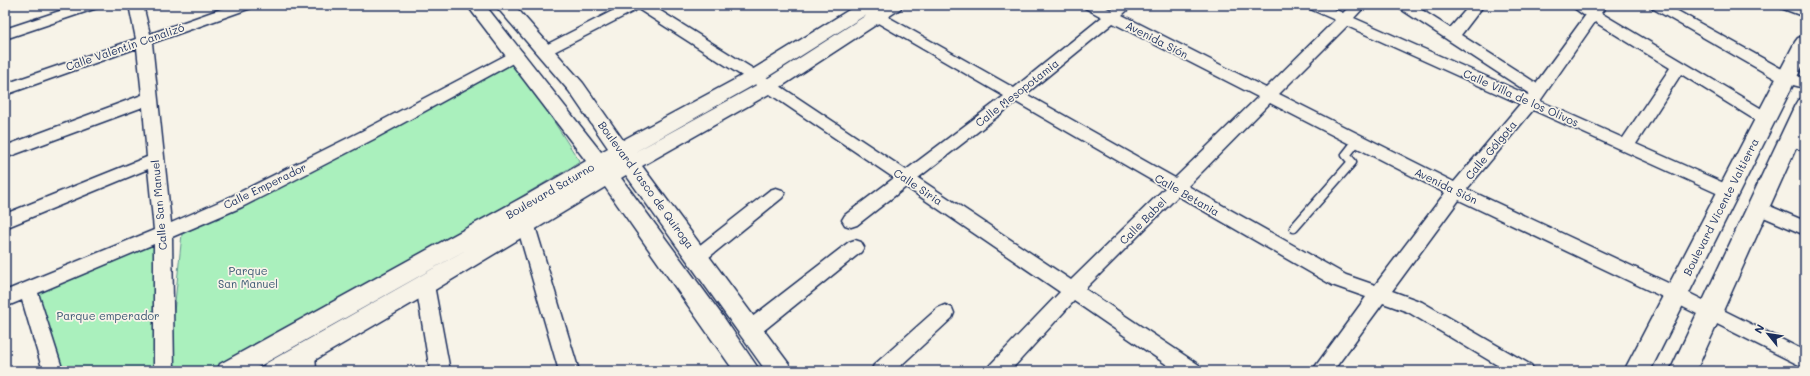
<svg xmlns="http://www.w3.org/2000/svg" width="1810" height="376" viewBox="0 0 1810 376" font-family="Mali,sans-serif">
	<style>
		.green { fill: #aaf0bd; stroke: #62908e }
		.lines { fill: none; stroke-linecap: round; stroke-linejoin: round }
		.service-casing { stroke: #1b2f5e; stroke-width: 11 }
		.minor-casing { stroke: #1b2f5e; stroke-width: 3 }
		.tertiary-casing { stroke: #1b2f5e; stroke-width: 3 }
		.secondary-casing { stroke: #1b2f5e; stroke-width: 3 }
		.service { stroke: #f7f3e8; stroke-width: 8 }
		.minor { fill: #f7f3e8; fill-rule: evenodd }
		.tertiary { fill: #f7f3e8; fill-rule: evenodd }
		.secondary { fill: #f7f3e8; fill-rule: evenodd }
		.labels { text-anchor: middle; stroke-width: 3.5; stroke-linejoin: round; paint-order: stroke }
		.street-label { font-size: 11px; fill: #1b2f5e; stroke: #f7f3e8 }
		.park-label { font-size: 11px; fill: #385671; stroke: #f7f3e8 }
	</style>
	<rect width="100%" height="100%" fill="#f7f3e8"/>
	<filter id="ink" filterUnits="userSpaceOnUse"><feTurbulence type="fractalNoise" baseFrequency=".025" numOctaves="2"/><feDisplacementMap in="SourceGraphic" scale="8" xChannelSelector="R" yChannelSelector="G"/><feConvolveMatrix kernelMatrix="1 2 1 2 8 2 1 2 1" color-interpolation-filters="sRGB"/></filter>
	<g filter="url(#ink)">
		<path class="green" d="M514,60L580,162L225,371H168L182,234Z
			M163,234L164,371H53L28,289Z"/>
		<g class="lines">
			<g class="service-casing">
				<path id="service" d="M1294,228L1352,162L1346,155L1357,141"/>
			</g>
			<g class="minor-casing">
				<path id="minor" d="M78,5H99L97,8L5,39V29Z
					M129,5H143L150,34L232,5H253L251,8L152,43L171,223L230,197L362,131L512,52L517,50L522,52L524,55L522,58L374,139L242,207L172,237L174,371H154V244L38,293L63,371H43L22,300L5,307V291L154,230L148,169L5,228V214L147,157L143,107L5,158V146L142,95L137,48L5,95V84L136,39Z
					M624,5H651L774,82L906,170L1004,96L852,8L850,5H867L1014,88L1102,17L1085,8L1083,5H1101L1111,10L1117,5H1133L1122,15L1266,88L1335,20L1308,8L1306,5H1325L1343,13L1351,5H1366L1354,18L1528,95L1529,93L1399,8L1397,5H1414L1450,28L1470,5H1484L1461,35L1536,83L1585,16L1570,5H1587L1591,7L1593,5H1607L1601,13L1772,115L1774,119L1772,123L1766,124L1760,123L1681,74L1636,144L1735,188L1738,192L1735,196L1729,198L1723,196L1533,110L1467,189L1683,290L1805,351V368L1669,300L1459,200L1392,291L1422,302L1531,365L1534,371H1507L1408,312L1383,303L1333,371H1312L1366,297L1332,285L1178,196L1085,289L1199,365L1202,371H1176L1074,301L1010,371H987L990,365L1060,292L906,187L857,225L851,227L845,225L842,220L845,215L894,178L764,90L638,9L550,54L545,56L540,54L538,51L540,48ZM1595,22L1670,68L1623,138L1540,101ZM1113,23L1258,97L1175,178L1026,94ZM1347,26L1520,104L1454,182L1279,94ZM1016,102L1165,188L1071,280L918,178ZM1270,103L1445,193L1375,285L1346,275L1188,186Z
					M1650,5H1667L1791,74L1805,78V88L1781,82L1652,8Z
					M1779,5H1798L1805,8V17L1781,8Z
					M1790,132L1805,139V152L1784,142L1782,138L1784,134Z
					M776,188L782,190L785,194L782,198L703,262L697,264L691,262L688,257L691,252L770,190Z
					M1758,201L1805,221V235L1752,212L1749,207L1752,202Z
					M526,219L532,221L535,226L579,371H559L517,226L520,221Z
					M855,240L861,242L864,247L861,252L757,336L750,338L743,336L740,330L743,324L849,242Z
					M425,278L432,280L434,285L450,371H430L416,285L418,280Z
					M945,305L952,308L954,313L952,318L895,371H871L874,365L938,308Z
					M305,345L312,347L315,353L316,371H296L295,353L298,347Z"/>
			</g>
			<g class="tertiary-casing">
				<path id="tertiary" d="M467,5H485L601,152L608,148L569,91L495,5H514L583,83L623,140L747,73L857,5H878L875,9L761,81L633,153L762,82L882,5H903L900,9L776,90L642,166L789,364L792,371H766L626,175L621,178L724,318L760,371H734L605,187L433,291L296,371H262L265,364L471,247L251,371H217L220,364L525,196L586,161Z"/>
			</g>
			<g class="secondary-casing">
				<path id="secondary" d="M1805,36V61L1650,371H1624L1795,42L1798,38Z
					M1805,98V128L1696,371H1670L1795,105L1798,100Z"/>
			</g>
			<use href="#service" class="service"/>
			<use href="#minor" class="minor"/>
			<use href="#tertiary" class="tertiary"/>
			<use href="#secondary" class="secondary"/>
		</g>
	</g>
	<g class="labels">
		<g class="street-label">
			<text transform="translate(1157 40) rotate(27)" y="4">Avenida Sión</text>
			<text transform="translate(125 47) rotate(-19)" y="4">Calle Valentín Canalizó</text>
			<text transform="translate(1017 93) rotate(-38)" y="4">Calle Mesopotamia</text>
			<text transform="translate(1521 98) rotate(24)" y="4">Calle Villa de los Olivos</text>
			<text transform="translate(1491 150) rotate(-50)" y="4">Calle Gólgota</text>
			<text transform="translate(646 185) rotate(54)" y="4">Boulevard Vasco de Quiroga</text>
			<text transform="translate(265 186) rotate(-26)" y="4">Calle Emperador</text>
			<text transform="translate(1446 186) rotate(26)" y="4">Avenida Sión</text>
			<text transform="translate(918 187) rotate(34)" y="4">Calle Siria</text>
			<text transform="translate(550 191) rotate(-30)" y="4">Boulevard Saturno</text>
			<text transform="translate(1187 195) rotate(30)" y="4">Calle Betania</text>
			<text transform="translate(159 205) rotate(-95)" y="4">Calle San Manuel</text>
			<text transform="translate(1721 207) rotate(-63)" y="4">Boulevard Vicente Valtierra</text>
			<text transform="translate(1143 221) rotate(-45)" y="4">Calle Babel</text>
		</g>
		<g class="park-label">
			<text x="248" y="275">Parque<tspan x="248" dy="13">San Manuel</tspan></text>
			<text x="108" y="320">Parque emperador</text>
		</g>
	</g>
	<rect width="1810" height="376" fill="none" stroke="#f7f3e8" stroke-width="20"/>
	<rect x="10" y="10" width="1790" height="356" fill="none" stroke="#1b2f5e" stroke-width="1.5" filter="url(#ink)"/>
	<g transform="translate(1768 334) rotate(300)" stroke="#f7f3e8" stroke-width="3" paint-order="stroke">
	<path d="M0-3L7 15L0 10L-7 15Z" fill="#1b2f5e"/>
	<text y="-6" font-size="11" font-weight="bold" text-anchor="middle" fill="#1b2f5e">N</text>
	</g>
</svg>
